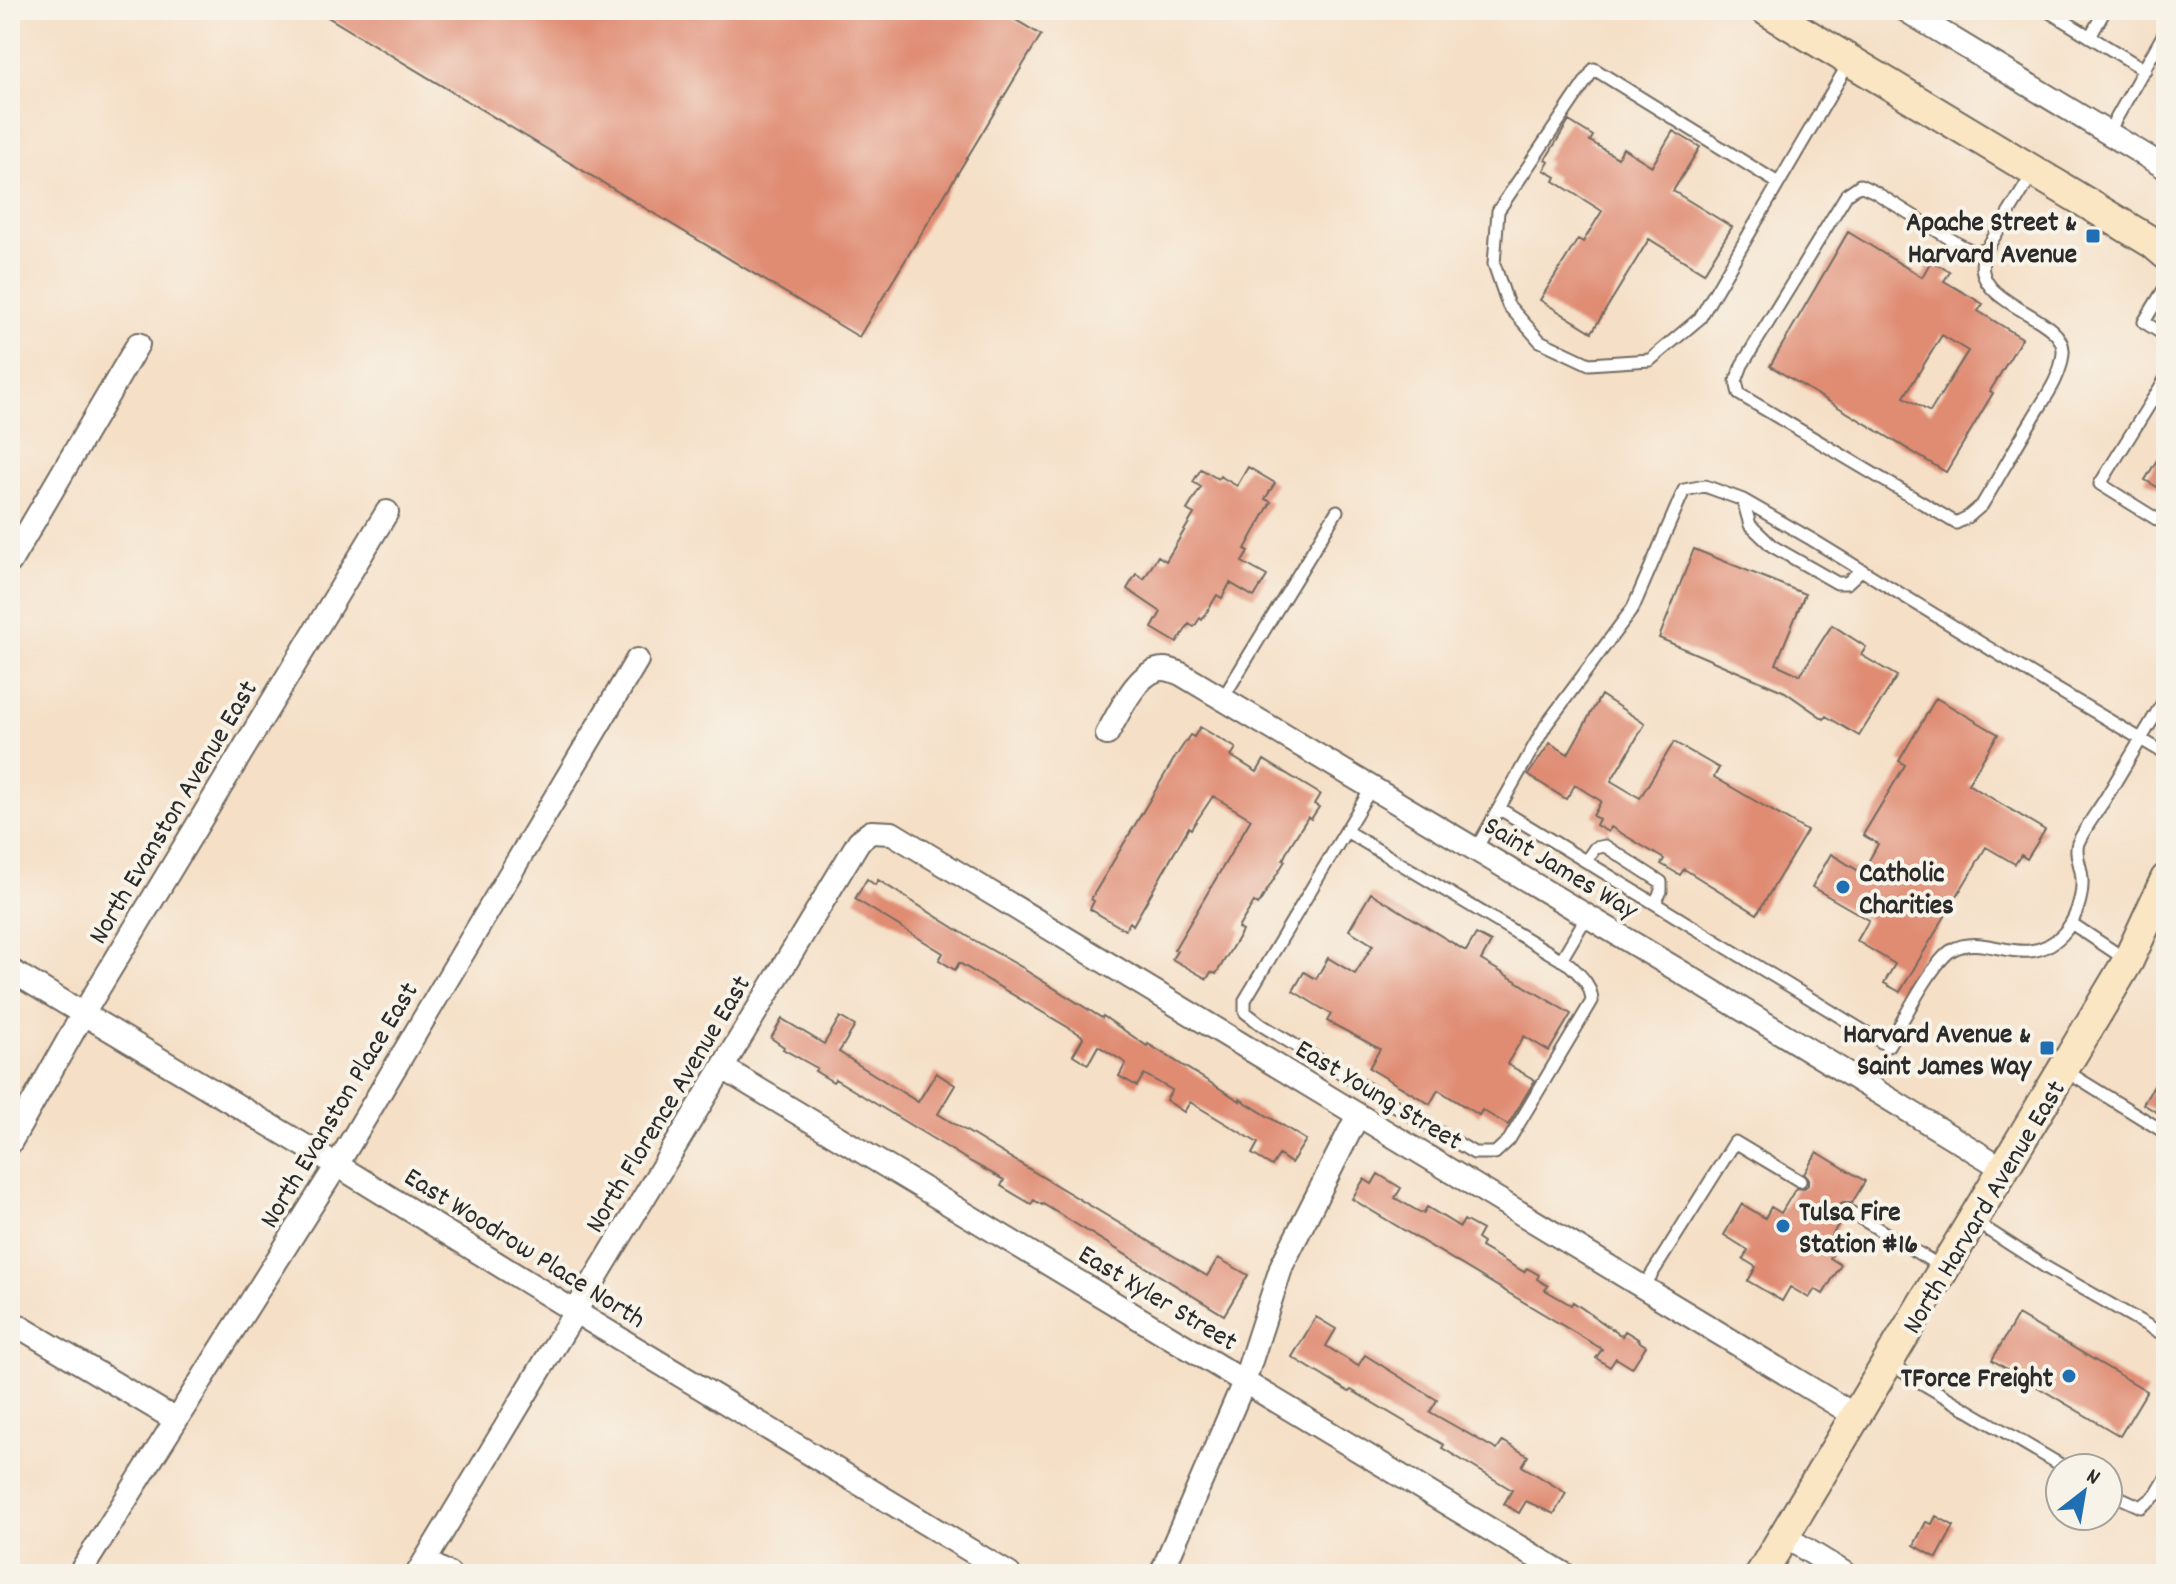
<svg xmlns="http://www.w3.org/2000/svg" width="2176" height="1584" viewBox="0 0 2176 1584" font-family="Dekko,sans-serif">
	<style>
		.building { fill: #e08c73; fill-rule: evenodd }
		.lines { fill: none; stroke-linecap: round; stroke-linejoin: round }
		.service-casing { stroke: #726a61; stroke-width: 15 }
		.minor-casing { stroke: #726a61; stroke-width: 26 }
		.secondary-casing { stroke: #726a61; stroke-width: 34 }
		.service { stroke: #fff; stroke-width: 11 }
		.minor { stroke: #fff; stroke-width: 22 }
		.secondary { stroke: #fbe6c4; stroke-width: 30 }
		.poi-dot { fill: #1f6fb2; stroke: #f7f3e8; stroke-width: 3 }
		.labels { text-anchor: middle; stroke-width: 8; stroke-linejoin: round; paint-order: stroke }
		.poi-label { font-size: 28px; font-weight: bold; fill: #2b2b2b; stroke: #f7f3e8; text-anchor: end }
		.street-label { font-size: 28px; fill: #2b2b2b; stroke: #f7f3e8 }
	</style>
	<rect width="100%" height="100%" fill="#f7f3e8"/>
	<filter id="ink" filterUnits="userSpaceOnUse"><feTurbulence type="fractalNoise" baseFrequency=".0125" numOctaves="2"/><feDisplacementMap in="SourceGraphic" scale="16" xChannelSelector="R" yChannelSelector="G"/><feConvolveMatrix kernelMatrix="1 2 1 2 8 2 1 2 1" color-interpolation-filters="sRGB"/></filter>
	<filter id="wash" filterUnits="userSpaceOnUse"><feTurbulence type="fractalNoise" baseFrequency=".006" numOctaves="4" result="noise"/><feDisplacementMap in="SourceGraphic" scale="32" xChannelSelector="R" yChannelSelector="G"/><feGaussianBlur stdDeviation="1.8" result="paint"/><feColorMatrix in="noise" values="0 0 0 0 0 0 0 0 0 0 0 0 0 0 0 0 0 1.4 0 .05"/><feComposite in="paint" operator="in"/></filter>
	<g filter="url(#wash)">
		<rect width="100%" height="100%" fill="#f5dfc6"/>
		<g id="blocks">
			<path class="building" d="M316,10H999L1041,35L859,337Z
				M1569,121L1593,136L1590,141L1618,158L1623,148L1652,166L1673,131L1700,147L1673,191L1732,227L1704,273L1649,239L1592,332L1540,300L1578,239L1583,242L1602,211L1554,181L1556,177L1544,170L1549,162L1545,160Z
				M1848,232L1922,277L1931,261L1950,272L1944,281L1983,304L1978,311L2022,338L1990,391L1993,393L1946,472L1770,366ZM1942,335L1968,351L1930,412L1904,397Z
				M2166,445V492L2145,480Z
				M1248,467L1275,483L1265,499L1271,502L1245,549L1249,551L1242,562L1267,576L1254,597L1230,583L1222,598L1217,595L1202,620L1200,618L1194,627L1189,624L1177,643L1152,628L1161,612L1127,589L1136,574L1144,579L1158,556L1166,561L1194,514L1187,510L1201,487L1193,482L1201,469L1218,479L1220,476L1237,486Z
				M1694,549L1805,594L1776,664L1800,675L1832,625L1866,647L1861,655L1897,676L1859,736L1826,716L1824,719L1785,692L1659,638Z
				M1601,695L1645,724L1611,781L1640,798L1674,742L1719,768L1714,777L1807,831L1757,914L1684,869L1680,875L1661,864L1664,859L1611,827L1608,832L1596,825L1599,819L1593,816L1601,801L1575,785L1566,799L1528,775L1550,743L1568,754Z
				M1936,698L1998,734L1968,784L2045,830L2027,859L2021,855L2015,864L1986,847L1900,992L1884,983L1895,964L1857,941L1869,920L1812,887L1831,854L1862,873L1878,844L1863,835L1905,765L1899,761Z
				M1200,727L1236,748L1231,756L1257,772L1264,760L1320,794L1314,804L1319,807L1311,819L1308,817L1288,849L1283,860L1285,861L1258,905L1254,902L1238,928L1242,931L1216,974L1211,972L1207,979L1172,959L1177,951L1174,950L1251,819L1213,796L1191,829L1189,827L1133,925L1130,922L1125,930L1090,909L1094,901L1091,899L1174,759L1190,735L1194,737Z
				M867,879L875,885L878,880L972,939L1025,969V970L1102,1018L1103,1016L1147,1046L1148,1044L1240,1101V1099L1306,1140L1291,1163L1279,1155L1272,1166L1252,1154L1258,1143L1190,1102L1184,1112L1166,1100L1172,1090L1144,1074L1137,1086L1119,1076L1126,1063L1098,1046L1088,1064L1073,1055L1083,1038L1081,1035L959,963L955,970L939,960L943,953L855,899Z
				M1371,893L1466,951L1476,934L1491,942L1481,960L1571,1014L1549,1051L1524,1036L1507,1064L1535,1080L1508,1125L1482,1110L1479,1115L1438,1090L1430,1104L1369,1068L1380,1049L1327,1021L1331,1014L1293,991L1304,972L1316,979L1328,958L1355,974L1373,945L1349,930Z
				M840,1017L855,1026L839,1052L862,1067L918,1102L936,1073L955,1085L938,1114L1207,1276L1218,1258L1248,1275L1224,1315L1043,1204L1042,1205L1034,1200L1031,1204L1001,1186L1004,1180L971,1162L835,1079L833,1082L815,1071L817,1068L783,1049L784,1047L771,1038L782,1019L824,1044Z
				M2166,1066V1118L2143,1104Z
				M1817,1152L1865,1181L1852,1203L1844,1202L1839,1206V1213L1843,1217L1828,1242L1837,1247L1830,1258L1841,1265L1823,1294L1815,1289L1809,1298L1790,1287L1782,1301L1748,1281L1756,1267L1743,1259L1748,1250L1724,1235L1742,1204L1765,1218L1771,1207L1781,1213L1796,1188L1803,1189L1808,1185V1178L1804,1174Z
				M1378,1174L1401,1188L1395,1198L1423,1214L1427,1207L1460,1227L1464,1220L1482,1230L1477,1239L1483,1243L1481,1247L1524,1272L1527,1268L1539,1275L1537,1279L1548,1286L1545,1290L1571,1305L1573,1302L1622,1336L1625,1331L1638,1339L1637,1340L1646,1346L1632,1368L1616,1358L1610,1367L1596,1358L1602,1349L1352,1199L1364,1179L1372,1184Z
				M2018,1315L2147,1391L2120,1436L1992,1360Z
				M1316,1317L1336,1329L1326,1346L1358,1366L1365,1355L1437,1400L1430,1412L1497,1450L1503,1441L1528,1456L1522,1466L1566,1493L1554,1514L1526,1501L1519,1513L1504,1504L1512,1490L1442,1448L1444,1445L1351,1390L1349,1392L1292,1357Z
				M1936,1516L1954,1526L1937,1558L1914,1545L1926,1522L1932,1524Z"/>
		</g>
	</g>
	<g filter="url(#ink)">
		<use href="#blocks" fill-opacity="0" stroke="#726a61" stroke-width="2"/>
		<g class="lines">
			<g class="service-casing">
				<path id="service" d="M2046,10L2145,70
					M2090,37L2105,10
					M2108,133L2166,30
					M1778,183L1594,69L1498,211L1494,264L1508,305L1540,341L1589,364L1650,360L1700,318L1850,61
					M1986,250L1975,252L1960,245L1875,192L1860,185L1847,194L1742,365L1736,381L1739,394L1956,523L1968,517L1982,505C1999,477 2015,448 2032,420C2044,399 2061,378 2063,353C2067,313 1961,305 1986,250L2034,172
					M2166,286L2144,322L2166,336
					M2166,378L2100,484L2166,525
					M1743,500L1750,525L1772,546L1837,583H1847L1861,570
					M1223,698L1337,511
					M1500,809L1888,1046C1901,1024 1933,961 1952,950C1986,930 2024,973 2062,935C2075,922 2083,898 2082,879C2082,868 2074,854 2078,843C2085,827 2098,811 2107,796C2127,763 2146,730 2166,697
					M1346,831L1570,965C1581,976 1591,984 1592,1001L1509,1140L1495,1153H1474L1263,1026L1245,1012V1000L1372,787
					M1476,849L1546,725L1633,608L1684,490L1705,486L1743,500L1811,539L2041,680L2166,754
					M1586,861L1595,848L1605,846L1661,882V891L1655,903
					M2071,923L2128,961
					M1561,960L1587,916
					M2064,1070L2166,1133
					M1847,1210L1943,1268
					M1974,1221L2047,1268L2166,1336
					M1643,1288L1735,1142L1800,1181
					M1888,1363L2066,1468
					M2108,1492L2141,1507L2156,1495L2166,1478"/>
			</g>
			<g class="minor-casing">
				<path id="minor" d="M1905,10L2166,168
					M10,562L138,344
					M1107,734C1118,715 1135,676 1157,670C1165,667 1174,671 1181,674L1676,969L2004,1169
					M10,970L337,1165L574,1311L1009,1574
					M723,1068L1564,1574
					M10,1143L83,1014L387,512
					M10,1321L176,1420
					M1784,1536L1846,1574
					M425,1561L449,1574
					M79,1574L337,1165L637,660
					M417,1574L859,841L871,832L892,833L1856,1416
					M1161,1574L1244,1382L1282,1265L1358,1115"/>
			</g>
			<g class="secondary-casing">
				<path id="secondary" d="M1766,10L2153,243L2166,254
					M1761,1574L2128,961L2166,879"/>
			</g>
			<use href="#service" class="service"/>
			<use href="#minor" class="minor"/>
			<use href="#secondary" class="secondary"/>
		</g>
	</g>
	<g class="poi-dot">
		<rect x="2085" y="228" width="16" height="16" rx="4"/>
		<circle cx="1843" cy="887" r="8"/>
		<rect x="2039" y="1040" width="16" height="16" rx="4"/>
		<circle cx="1783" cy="1226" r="8"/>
		<circle cx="2069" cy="1376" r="8"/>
	</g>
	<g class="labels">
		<g class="poi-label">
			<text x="2077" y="230">Apache Street &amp;<tspan x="2077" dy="32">Harvard Avenue</tspan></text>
			<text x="1859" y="881" text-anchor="start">Catholic<tspan x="1859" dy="32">Charities</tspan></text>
			<text x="2031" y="1042">Harvard Avenue &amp;<tspan x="2031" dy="32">Saint James Way</tspan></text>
			<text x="1799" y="1220" text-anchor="start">Tulsa Fire<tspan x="1799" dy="32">Station #16</tspan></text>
			<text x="2053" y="1386">TForce Freight</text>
		</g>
		<g class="street-label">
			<text transform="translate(171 811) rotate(-59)" y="10">North Evanston Avenue East</text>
			<text transform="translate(1562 866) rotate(31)" y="10">Saint James Way</text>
			<text transform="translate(1380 1093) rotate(31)" y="10">East Young Street</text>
			<text transform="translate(666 1103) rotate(-59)" y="10">North Florence Avenue East</text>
			<text transform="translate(337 1104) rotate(-59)" y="10">North Evanston Place East</text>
			<text transform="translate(1982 1206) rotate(-59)" y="10">North Harvard Avenue East</text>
			<text transform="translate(526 1246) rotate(32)" y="10">East Woodrow Place North</text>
			<text transform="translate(1159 1296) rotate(31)" y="10">East Xyler Street</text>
		</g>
	</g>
	<rect width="2176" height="1584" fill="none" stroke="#f7f3e8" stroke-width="40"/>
	<g transform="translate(2084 1492) rotate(31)"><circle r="38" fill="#f7f3e8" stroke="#a5a39c" stroke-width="2"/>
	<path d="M0-6L14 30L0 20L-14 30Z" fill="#1f6fb2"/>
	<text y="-12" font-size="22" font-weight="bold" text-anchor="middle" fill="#2b2b2b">N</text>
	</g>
</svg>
